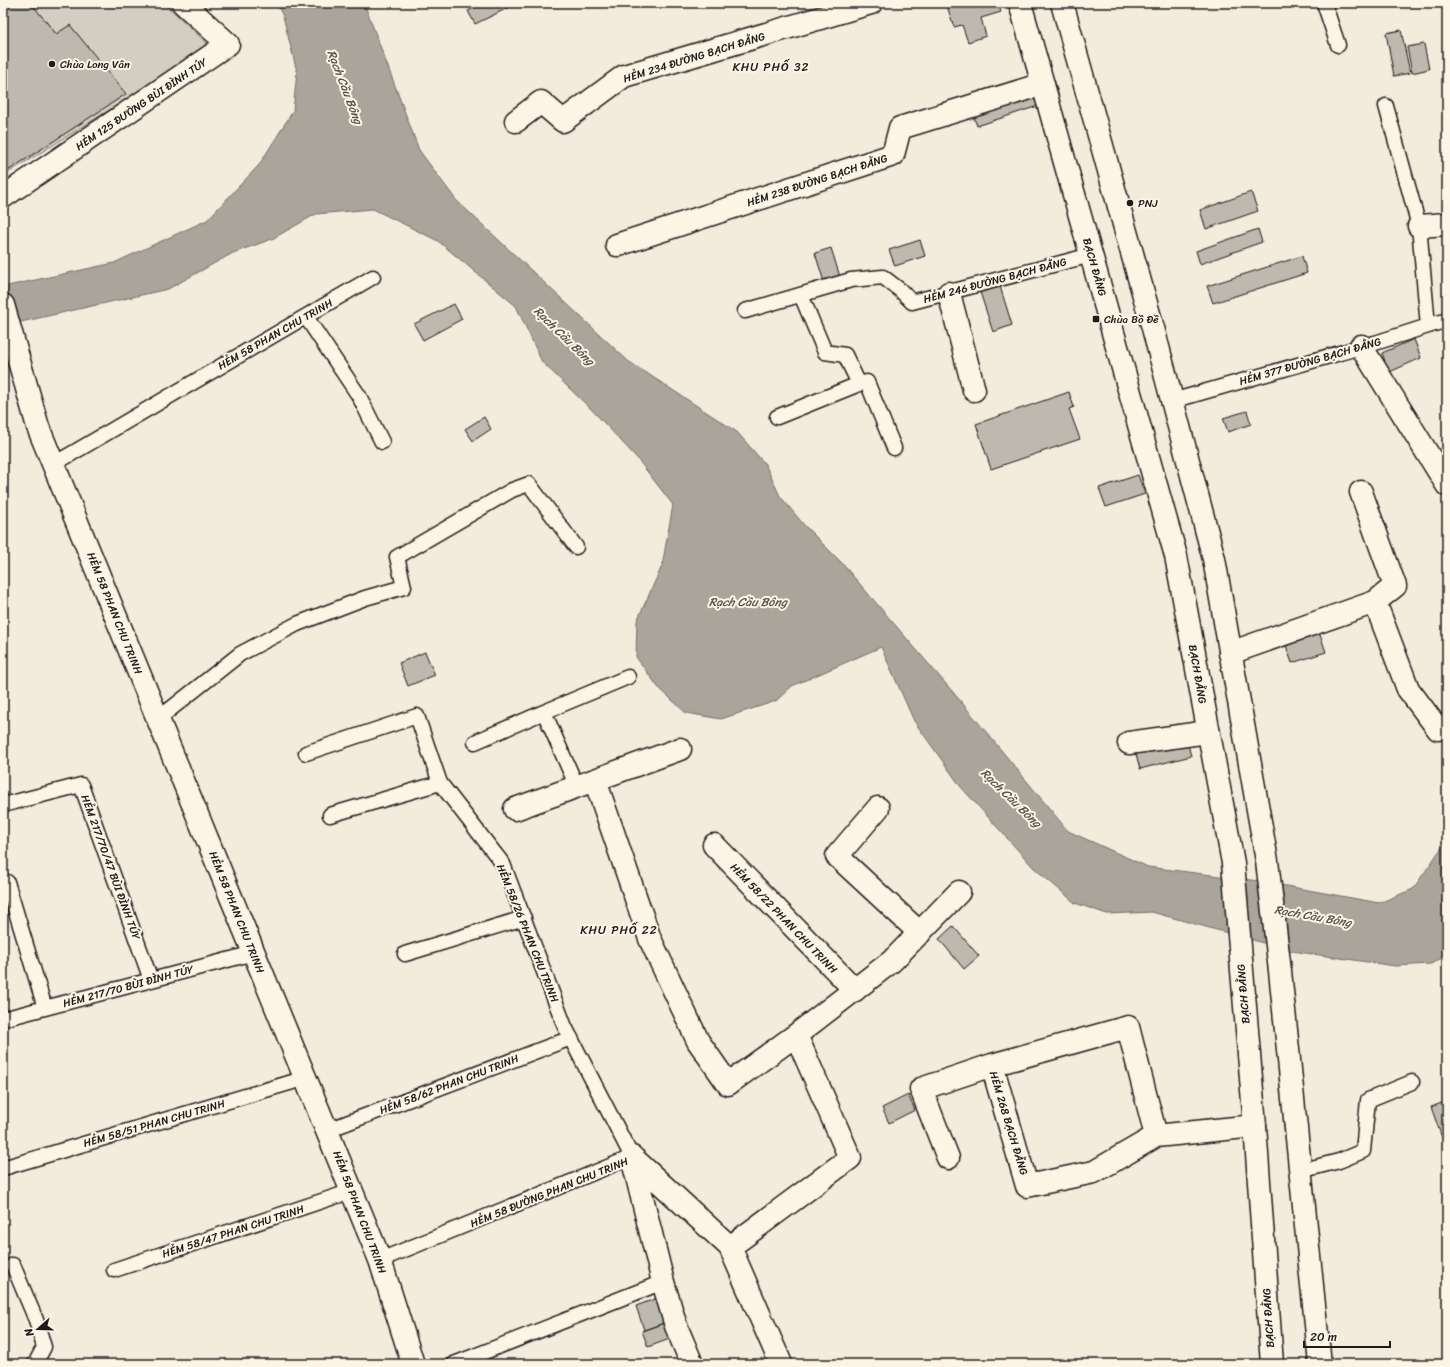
<svg xmlns="http://www.w3.org/2000/svg" width="1450" height="1367" viewBox="0 0 1450 1367" font-family="Sriracha,sans-serif">
	<style>
		.green { fill: #d3cec1; stroke: #78756e }
		.water { fill: #aaa59b; stroke: #716e68 }
		.building { fill: #beb9ae; stroke: #1c1c1c }
		.lines { fill: none; stroke-linecap: round; stroke-linejoin: round }
		.service-casing { stroke: #1c1c1c; stroke-width: 17 }
		.minor-casing { stroke: #1c1c1c; stroke-width: 25 }
		.primary-casing { stroke: #1c1c1c; stroke-width: 25 }
		.service { stroke: #fcf5e5; stroke-width: 14 }
		.minor { stroke: #fcf5e5; stroke-width: 22 }
		.primary { stroke: #fcf5e5; stroke-width: 22 }
		.poi-dot { fill: #1c1c1c; stroke: #fcf5e5; stroke-width: 1.5 }
		.labels { text-anchor: middle; stroke-width: 4; stroke-linejoin: round; paint-order: stroke }
		.street-label { font-size: 11px; fill: #1c1c1c; stroke: #fcf5e5 }
		.poi-label { font-size: 11px; fill: #1c1c1c; stroke: #fcf5e5; text-anchor: start }
		.neighbourhood-label { font-size: 12px; letter-spacing: 1px; fill: #1c1c1c; stroke: #fcf5e5 }
		.water-label { font-size: 12px; font-style: italic; fill: #55534f; stroke: #fcf5e5 }
	</style>
	<rect width="100%" height="100%" fill="#f3ecdd"/>
	<filter id="ink" filterUnits="userSpaceOnUse"><feTurbulence type="fractalNoise" baseFrequency=".025" numOctaves="2"/><feDisplacementMap in="SourceGraphic" scale="8" xChannelSelector="R" yChannelSelector="G"/><feConvolveMatrix kernelMatrix="1 2 1 2 8 2 1 2 1" color-interpolation-filters="sRGB"/></filter>
	<g filter="url(#ink)">
		<path class="green" d="M30,3H164L211,47L3,176V130L89,72Z"/>
		<path class="water" d="M276,3H364L419,150L456,200L628,361L737,432L765,464L780,496L804,525L840,561L958,698L1068,831L1148,867L1259,881L1379,903L1413,889L1447,840V955L1431,964L1395,966L1292,951L1152,912L1107,914L1075,903L1034,868L961,787L914,721L881,647L792,686L776,701L721,719L686,713L658,687L636,657L637,621L662,566L673,505L636,457L593,411L542,362L516,306L438,241L373,209L316,214L272,239L233,253L168,289L3,326V287L114,263L207,220L259,165L293,111L297,72L283,16Z"/>
		<path class="building" d="M3,3H31L56,34L70,25L126,94L3,174Z
			M484,3H518L475,24L468,11Z
			M946,3H998L1001,12L981,18L986,36L968,42L962,25L954,27Z
			M1401,30L1410,73L1394,76L1386,33Z
			M1424,44L1429,69L1412,73L1407,47Z
			M1031,89L1038,106L977,126L971,109Z
			M1251,192L1258,211L1206,229L1200,210Z
			M1258,229L1262,242L1200,264L1196,251Z
			M920,240L925,256L895,266L889,250Z
			M831,248L840,277L824,282L815,253Z
			M1302,256L1307,273L1213,303L1207,286Z
			M999,283L1012,325L993,332L979,289Z
			M454,304L462,319L423,340L414,324Z
			M1414,339L1421,358L1385,374L1380,363L1385,361L1382,353Z
			M1069,392L1074,407L1069,409L1080,439L991,469L976,424Z
			M1247,411L1251,424L1228,432L1223,418Z
			M484,417L491,429L473,441L465,429Z
			M1138,475L1145,494L1106,507L1099,488Z
			M1319,632L1326,652L1292,663L1285,643Z
			M425,652L435,675L408,686L399,663Z
			M1187,741L1191,756L1140,769L1136,754Z
			M953,926L979,956L964,969L939,939Z
			M908,1095L915,1110L889,1123L882,1108Z
			M1447,1101V1152L1431,1107Z
			M660,1297L670,1321L644,1330L636,1306Z
			M670,1321L675,1337L648,1347L642,1331Z"/>
		<g class="lines">
			<g class="service-casing">
				<path id="service" d="M1324,3L1338,45
					M1386,106L1419,226L1428,326
					M801,295L825,352L845,355L859,384L867,382L894,448
					M745,311L851,280L883,277L900,290L912,302L1091,255
					M306,317L359,396L382,442
					M1172,401L1375,343L1447,320
					M777,417L859,384
					M54,464L373,277
					M158,719L240,654L297,624L365,598L404,587L397,557L512,490L529,484L576,547
					M475,742L544,712
					M306,753L417,716L440,783L503,864L565,1027L632,1157L380,1260
					M577,787L544,712L628,677
					M3,805L81,785L151,980
					M330,815L440,783
					M7,882L45,1008
					M405,954L524,918
					M3,1019L254,953
					M328,1130L571,1038
					M3,1168L306,1078
					M1300,1171L1339,1161L1363,1151L1368,1100L1412,1082
					M13,1265L36,1320L44,1347L35,1364
					M114,1270L352,1191
					M454,1364L663,1282"/>
			</g>
			<g class="minor-casing">
				<path id="minor" d="M516,121L541,102L563,121L624,76L871,3
					M3,197L228,44L183,3
					M1419,226L1447,224
					M617,245L893,155L900,128L1043,84
					M949,293L974,390
					M3,305L38,427L380,1260L413,1364
					M1361,346L1447,485
					M1361,492L1395,586L1375,602
					M1230,653L1375,602L1408,689L1438,729
					M1129,743L1208,732
					M595,780L650,939L698,1041L728,1084L796,1035L850,1158L730,1247
					M878,808L837,856L920,933
					M515,809L680,749
					M714,845L855,990
					M796,1035L892,961L959,892
					M992,1065L1027,1186L1094,1172L1156,1136L1255,1126
					M632,1157L730,1247L781,1364
					M632,1157L663,1282L676,1326L692,1364
					M948,1158L921,1089L992,1065L1128,1027L1156,1136"/>
			</g>
			<g class="primary-casing">
				<path id="primary" d="M1020,3L1176,556L1233,863L1255,1126L1272,1364
					M1062,3L1153,328L1214,559L1267,861L1280,971L1320,1364"/>
			</g>
			<use href="#service" class="service"/>
			<use href="#minor" class="minor"/>
			<use href="#primary" class="primary"/>
		</g>
	</g>
	<g class="poi-dot">
		<circle cx="52" cy="64" r="4"/>
		<circle cx="1130" cy="203" r="4"/>
		<rect x="1092" y="315" width="8" height="8" rx="2"/>
	</g>
	<g class="labels">
		<g class="street-label">
			<text transform="translate(694 57) rotate(-17)" y="4">HẺM 234 ĐƯỜNG BẠCH ĐẰNG</text>
			<text transform="translate(141 104) rotate(-34)" y="4">HẺM 125 ĐƯỜNG BÙI ĐÌNH TÚY</text>
			<text transform="translate(817 180) rotate(-18)" y="4">HẺM 238 ĐƯỜNG BẠCH ĐẰNG</text>
			<text transform="translate(1095 267) rotate(74)" y="4">BẠCH ĐẰNG</text>
			<text transform="translate(995 280) rotate(-15)" y="4">HẺM 246 ĐƯỜNG BẠCH ĐẰNG</text>
			<text transform="translate(275 334) rotate(-30)" y="4">HẺM 58 PHAN CHU TRINH</text>
			<text transform="translate(1310 361) rotate(-16)" y="4">HẺM 377 ĐƯỜNG BẠCH ĐẰNG</text>
			<text transform="translate(115 613) rotate(68)" y="4">HẺM 58 PHAN CHU TRINH</text>
			<text transform="translate(1198 674) rotate(80)" y="4">BẠCH ĐẰNG</text>
			<text transform="translate(111 867) rotate(70)" y="4">HẺM 217/70/47 BÙI ĐÌNH TÚY</text>
			<text transform="translate(237 912) rotate(68)" y="4">HẺM 58 PHAN CHU TRINH</text>
			<text transform="translate(784 918) rotate(46)" y="4">HẺM 58/22 PHAN CHU TRINH</text>
			<text transform="translate(528 933) rotate(68)" y="4">HẺM 58/26 PHAN CHU TRINH</text>
			<text transform="translate(128 986) rotate(-15)" y="4">HẺM 217/70 BÙI ĐÌNH TÚY</text>
			<text transform="translate(1243 994) rotate(-95)" y="4">BẠCH ĐẰNG</text>
			<text transform="translate(449 1084) rotate(-21)" y="4">HẺM 58/62 PHAN CHU TRINH</text>
			<text transform="translate(154 1123) rotate(-16)" y="4">HẺM 58/51 PHAN CHU TRINH</text>
			<text transform="translate(1009 1123) rotate(73)" y="4">HẺM 268 BẠCH ĐẰNG</text>
			<text transform="translate(549 1192) rotate(-22)" y="4">HẺM 58 ĐƯỜNG PHAN CHU TRINH</text>
			<text transform="translate(360 1212) rotate(69)" y="4">HẺM 58 PHAN CHU TRINH</text>
			<text transform="translate(233 1231) rotate(-18)" y="4">HẺM 58/47 PHAN CHU TRINH</text>
			<text transform="translate(1268 1318) rotate(-94)" y="4">BẠCH ĐẰNG</text>
		</g>
		<g class="poi-label">
			<text x="60" y="68">Chùa Long Vân</text>
			<text x="1138" y="207">PNJ</text>
			<text x="1104" y="323">Chùa Bồ Đề</text>
		</g>
		<g class="neighbourhood-label">
			<text x="771" y="71">KHU PHỐ 32</text>
			<text x="619" y="934">KHU PHỐ 22</text>
		</g>
		<g class="water-label">
			<text transform="translate(345 87) rotate(69)" y="4">Rạch Cầu Bông</text>
			<text transform="translate(564 336) rotate(44)" y="4">Rạch Cầu Bông</text>
			<text x="748" y="606">Rạch Cầu Bông</text>
			<text transform="translate(1011 798) rotate(44)" y="4">Rạch Cầu Bông</text>
			<text transform="translate(1313 916) rotate(10)" y="4">Rạch Cầu Bông</text>
		</g>
	</g>
	<rect width="1450" height="1367" fill="none" stroke="#fcf5e5" stroke-width="16"/>
	<rect x="8" y="8" width="1434" height="1351" fill="none" stroke="#1c1c1c" stroke-width="1.5" filter="url(#ink)"/>
	<g transform="translate(38 1329) rotate(250)" stroke="#fcf5e5" stroke-width="3" paint-order="stroke">
	<path d="M0-3L7 15L0 10L-7 15Z" fill="#1c1c1c"/>
	<text y="-6" font-size="11" font-weight="bold" text-anchor="middle" fill="#1c1c1c">N</text>
	</g>
	<path d="M1304 1341v6h86v-6" fill="none" stroke="#1c1c1c" stroke-width="2"/>
	<text x="1310" y="1341" font-size="12" fill="#1c1c1c" stroke="#fcf5e5" stroke-width="3" paint-order="stroke">20 m</text>
</svg>
